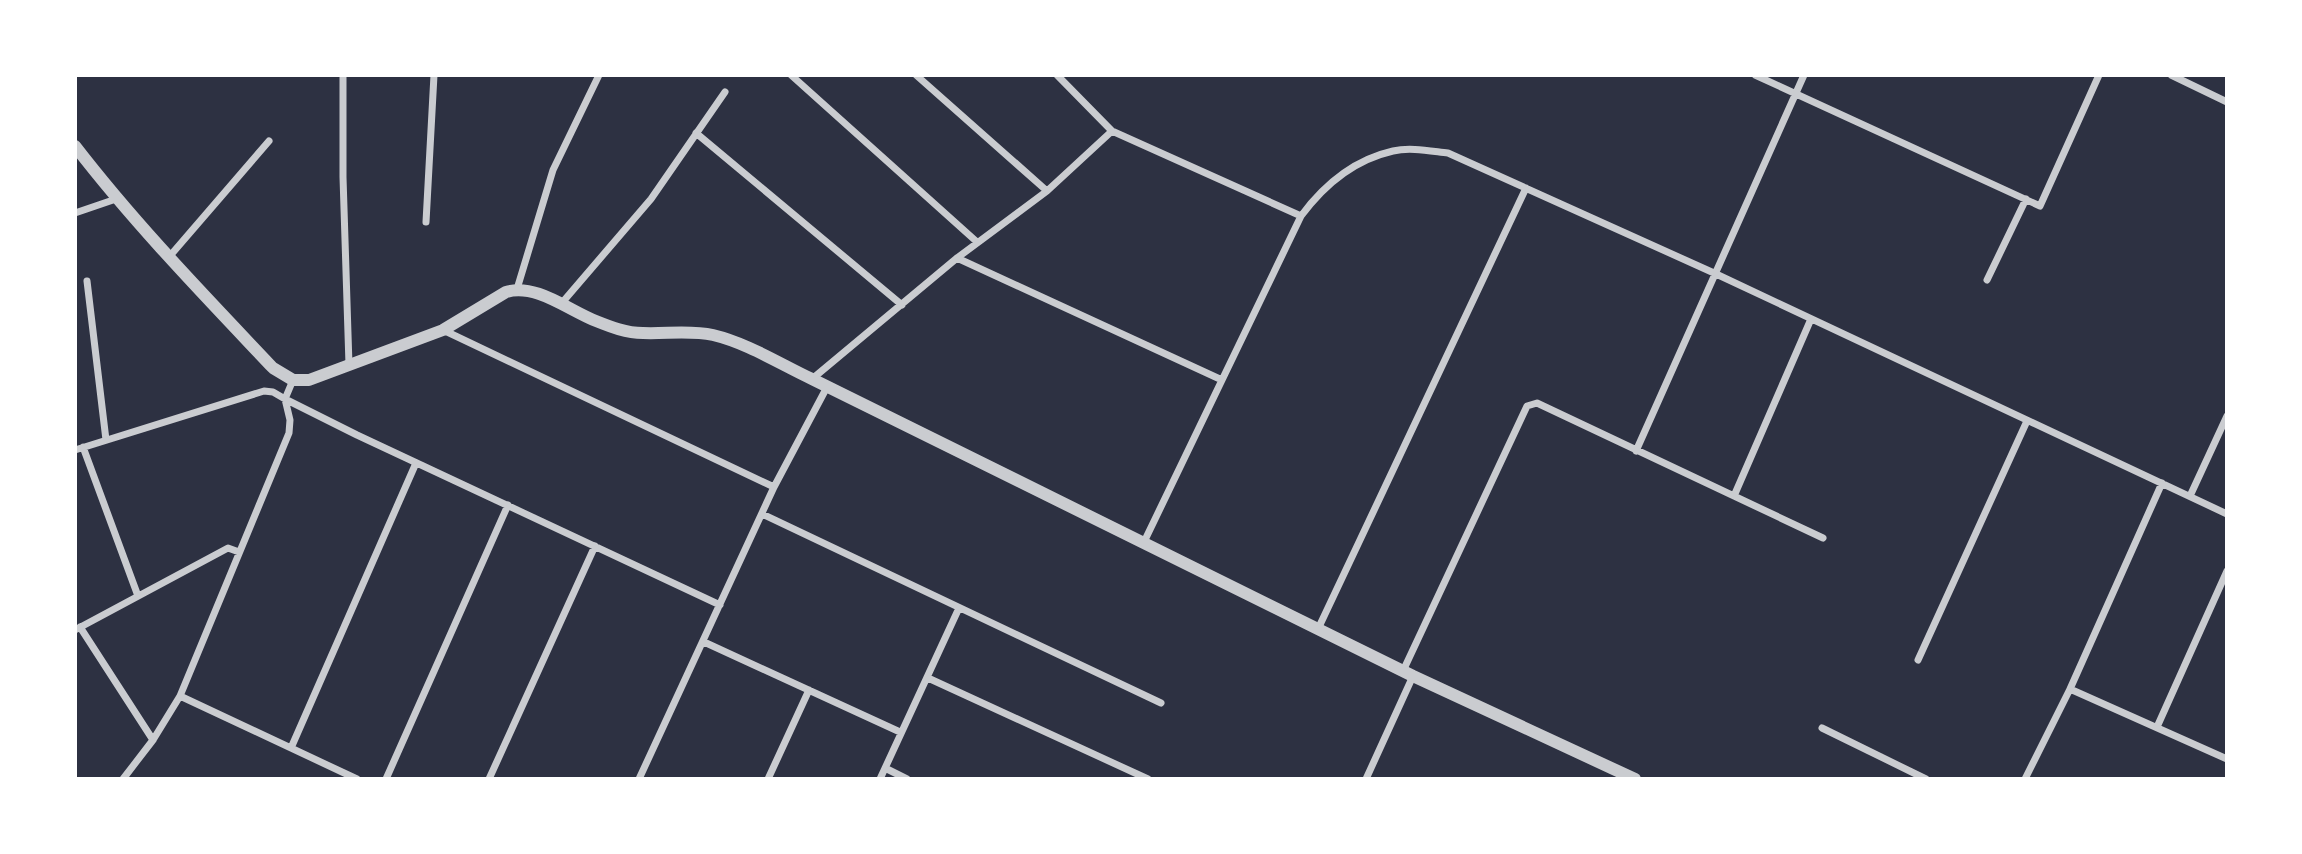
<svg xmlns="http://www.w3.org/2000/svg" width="2302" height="854" viewBox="0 0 2302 854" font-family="'Asap Condensed',sans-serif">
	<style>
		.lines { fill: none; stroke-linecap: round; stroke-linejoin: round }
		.minor { stroke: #caccd0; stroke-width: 7 }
		.tertiary { stroke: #caccd0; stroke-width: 12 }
	</style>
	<rect width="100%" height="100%" fill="#2d3142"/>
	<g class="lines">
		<path class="minor" d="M343,75V177L349,365
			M791,75L977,242
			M916,75L1047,191
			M1057,75L1112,131L1301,216
			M1755,75L2040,206L2099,75
			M2171,75L2227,102
			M696,133L902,305
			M75,213L116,199
			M426,222L434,75
			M169,257L269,141
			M957,258L1222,380
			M1987,280L2026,199
			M87,281L106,440
			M517,289L553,170L599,75
			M561,304L651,199L725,92
			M443,330L774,487
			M812,379L957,258L1047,191L1112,131
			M285,399L357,435L720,605
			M83,447L138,596
			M75,450L264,391L273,392L285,399L293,380
			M1636,451L1804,75
			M1734,496L1811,319
			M2190,496L2227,416
			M762,514L1161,703
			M1144,542L1301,216C1324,185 1353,160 1393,151C1410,147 1430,151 1448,153L1714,273L2227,514
			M80,627L153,740
			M1318,629L1526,188
			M75,630L228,548L239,552
			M704,642L900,732
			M1918,660L2027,421
			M1403,671L1527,406L1537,403L1823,538
			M928,678L1148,779
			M2070,689L2227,759
			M180,696L357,779
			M2157,727L2227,571
			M1822,728L1926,779
			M291,748L416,463
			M885,768L907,779
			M123,779L153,740L180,696L289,433L290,420L285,399
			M386,779L508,505
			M489,779L595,546
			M639,779L774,487L827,387
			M768,779L809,690
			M880,779L959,608
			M1366,779L1413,676
			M2025,779L2070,689L2162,483"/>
		<path class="tertiary" d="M75,146C136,225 205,296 273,368L293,380H309L443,330L506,292C536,283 568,310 596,321C611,327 626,333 643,333C666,334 690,330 713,335C747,343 780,364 812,379L1413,676L1635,779"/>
	</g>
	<rect width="2302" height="854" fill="none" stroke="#ffffff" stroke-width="154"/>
</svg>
